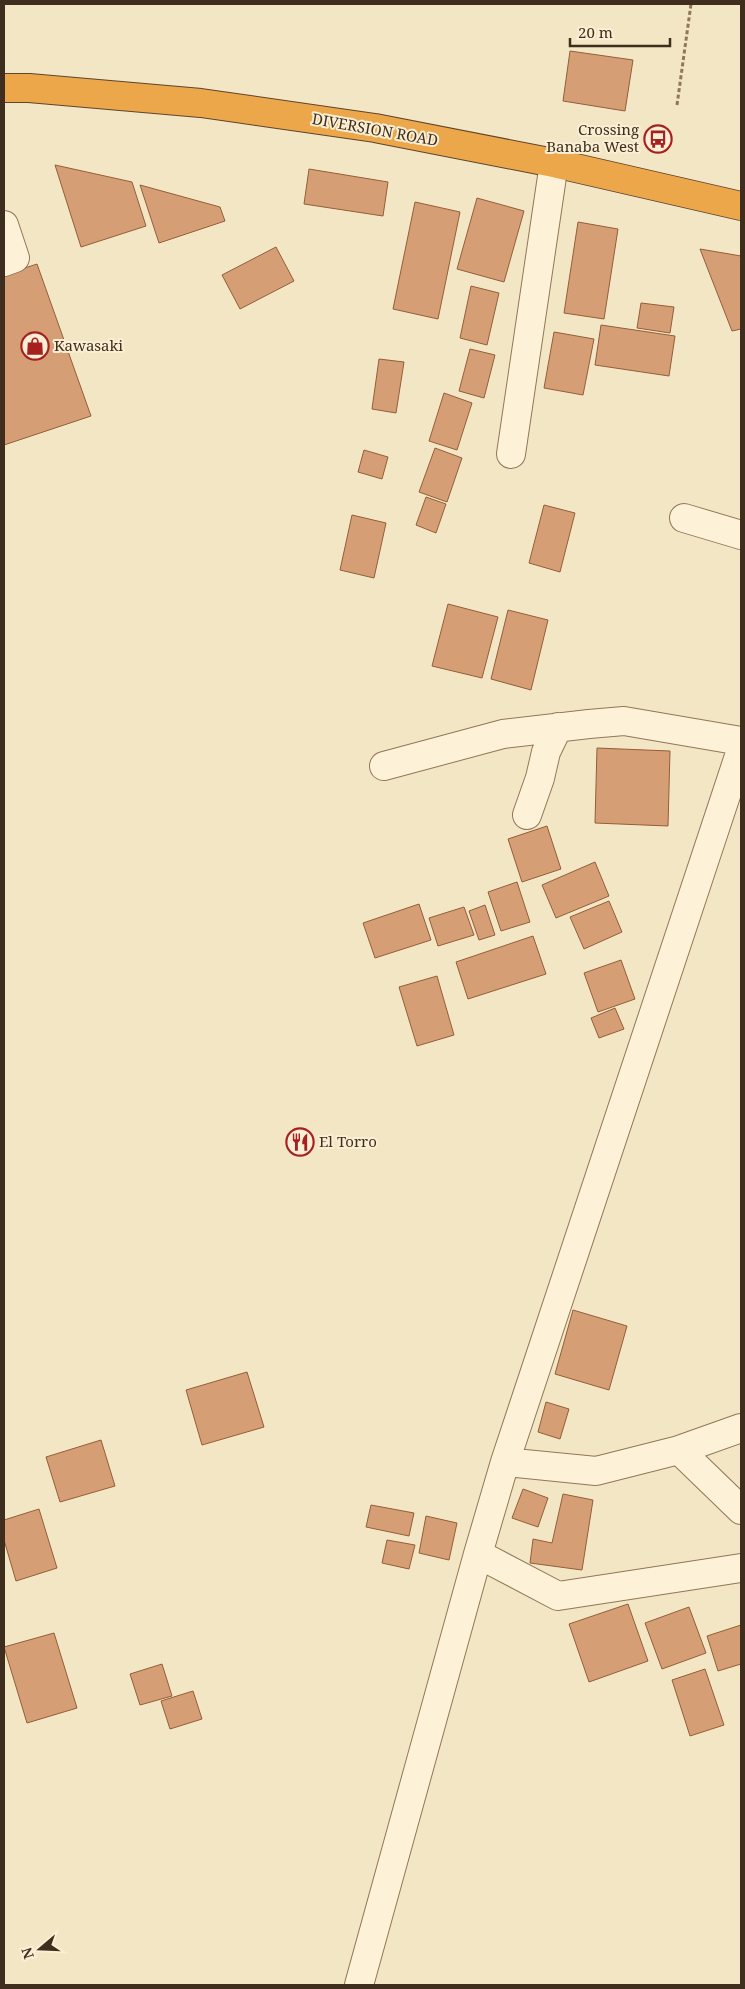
<svg xmlns="http://www.w3.org/2000/svg" width="745" height="1989" viewBox="0 0 745 1989" font-family="'Noto Serif',serif">
	<style>
		.building { fill: #d69e75; stroke: #935e3a }
		.lines { fill: none; stroke-linecap: round; stroke-linejoin: round }
		.minor-casing { stroke: #917657; stroke-width: 30 }
		.highway-casing { stroke: #5e442c; stroke-width: 30 }
		.path { stroke: #917657; stroke-width: 3; stroke-dasharray: 4 2.5; stroke-linecap: butt }
		.minor { stroke: #fdf2d8; stroke-width: 28 }
		.highway { stroke: #eca74b; stroke-width: 28 }
		.labels { text-anchor: middle; stroke-width: 4; stroke-linejoin: round; paint-order: stroke }
		.street-label { font-size: 15px; fill: #3f2e1d; stroke: #faefd4 }
		.poi-label { font-size: 15px; fill: #3f2e1d; stroke: #faefd4; text-anchor: start }
	</style>
	<rect width="100%" height="100%" fill="#f3e6c4"/>
	<path class="building" d="M570,51L633,60L625,111L563,101Z
		M55,165L132,182L146,226L81,247Z
		M309,169L388,182L383,216L304,204Z
		M140,185L220,207L225,221L159,243Z
		M477,198L524,211L504,282L457,269Z
		M415,202L460,212L438,319L393,309Z
		M578,222L618,229L604,319L564,313Z
		M276,247L294,281L240,309L222,275Z
		M700,249L741,256V329L732,331Z
		M37,264L91,416L4,445V275Z
		M471,286L499,293L487,345L460,338Z
		M641,303L674,307L670,333L637,328Z
		M601,325L675,336L669,376L595,365Z
		M554,332L594,339L583,395L544,388Z
		M470,349L495,355L484,398L459,391Z
		M379,359L404,362L396,413L372,409Z
		M444,393L472,403L457,450L429,441Z
		M435,448L462,458L447,502L419,492Z
		M364,450L388,457L382,479L358,472Z
		M426,497L446,504L436,533L416,525Z
		M544,505L575,513L560,572L529,563Z
		M352,515L386,523L374,578L340,570Z
		M448,604L498,617L482,678L432,666Z
		M508,610L548,620L531,690L491,679Z
		M597,748L670,751L668,826L595,823Z
		M547,826L561,869L522,882L508,839Z
		M595,862L609,896L556,918L542,885Z
		M517,882L530,922L501,931L488,892Z
		M609,901L622,932L584,949L570,917Z
		M419,904L431,940L375,958L363,923Z
		M485,905L495,935L479,940L469,911Z
		M464,907L474,935L438,946L429,918Z
		M533,936L546,974L468,999L456,962Z
		M621,960L635,999L598,1012L584,973Z
		M437,976L454,1035L417,1046L399,987Z
		M615,1008L624,1029L599,1038L591,1018Z
		M573,1310L627,1326L609,1390L555,1374Z
		M247,1372L264,1427L202,1445L186,1390Z
		M546,1402L569,1409L560,1439L538,1432Z
		M101,1440L115,1486L60,1502L46,1457Z
		M523,1489L548,1498L538,1527L512,1518Z
		M563,1494L593,1500L582,1570L530,1563L533,1539L552,1543Z
		M371,1505L414,1513L409,1536L366,1527Z
		M39,1509L57,1568L16,1581L4,1540V1520Z
		M426,1516L457,1523L449,1560L419,1553Z
		M387,1540L415,1545L409,1569L382,1563Z
		M628,1604L648,1661L589,1682L569,1624Z
		M689,1607L706,1653L662,1669L645,1623Z
		M741,1625V1664L718,1671L707,1636Z
		M54,1633L77,1708L27,1723L4,1647Z
		M162,1664L172,1696L140,1705L130,1674Z
		M705,1669L724,1725L690,1736L672,1680Z
		M193,1691L202,1719L170,1729L161,1701Z"/>
	<g class="lines">
		<g class="minor-casing">
			<path id="minor" d="M4,225L15,258L4,262
				M511,454L554,163
				M684,518L741,535
				M384,766L503,734L589,724L624,721L741,741
				M527,815L540,778L546,752L558,727
				M679,1450L741,1510
				M505,1462L596,1471L679,1450L741,1428
				M478,1554L558,1596L741,1568
				M359,1985L478,1554L505,1462L741,750"/>
		</g>
		<g class="highway-casing">
			<path id="highway" d="M4,88H29L201,103L375,128L554,163L741,206"/>
		</g>
		<path class="path" d="M677,105L691,4"/>
		<use href="#minor" class="minor"/>
		<use href="#highway" class="highway"/>
	</g>
	<defs>
		<g id="bus-ring" transform="scale(1.4375)"><circle r="9.5" fill="#faefd4" stroke="#a72020" stroke-width="1.5"/><path d="M-5-6H5V4H4V6H2V4H-2V6H-4V4H-5ZM-3.5-4V0h7V-4ZM-3.5 1.2v1.5H-2V1.2ZM2 1.2v1.5H3.5V1.2Z" fill="#a72020"/></g>
		<g id="shop-ring" transform="scale(1.4375)"><circle r="9.5" fill="#faefd4" stroke="#a72020" stroke-width="1.5"/><path d="M-5-2.5h2.3a2.7 3.5 0 0 1 5.4 0H5L5.5 6h-11ZM-1.5-2.5h3a1.5 2.3 0 0 0-3 0Z" fill="#a72020"/></g>
		<g id="restaurant-ring" transform="scale(1.4375)"><circle r="9.5" fill="#faefd4" stroke="#a72020" stroke-width="1.5"/><path d="M-5-6h1v4h1v-4h1v4h1v-4h1v5L-1.5 .5V6h-2V.5L-5-1ZM5-6V6H3V1.5H1.5Q1.5-4 5-6Z" fill="#a72020"/></g>
	</defs>
	<g fill-rule="evenodd">
		<use href="#bus-ring" x="658" y="139"/>
		<use href="#shop-ring" x="35" y="346"/>
		<use href="#restaurant-ring" x="300" y="1142"/>
	</g>
	<g class="labels">
		<g class="street-label">
			<text transform="translate(375 130) rotate(10)" y="5">DIVERSION ROAD</text>
		</g>
		<g class="poi-label">
			<text x="639" y="135" text-anchor="end">Crossing<tspan x="639" dy="17">Banaba West</tspan></text>
			<text x="54" y="351">Kawasaki</text>
			<text x="319" y="1147">El Torro</text>
		</g>
	</g>
	<rect width="745" height="1989" fill="none" stroke="#3f2e1d" stroke-width="10"/>
	<g transform="translate(40 1949) rotate(251)" stroke="#faefd4" stroke-width="4" paint-order="stroke">
	<path d="M0-4L9 19L0 12L-9 19Z" fill="#3f2e1d"/>
	<text y="-8" font-size="14" font-weight="bold" text-anchor="middle" fill="#3f2e1d">N</text>
	</g>
	<path d="M570 38v8h100v-8" fill="none" stroke="#3f2e1d" stroke-width="2.5"/>
	<text x="578" y="38" font-size="15" fill="#3f2e1d" stroke="#faefd4" stroke-width="4" paint-order="stroke">20 m</text>
</svg>
